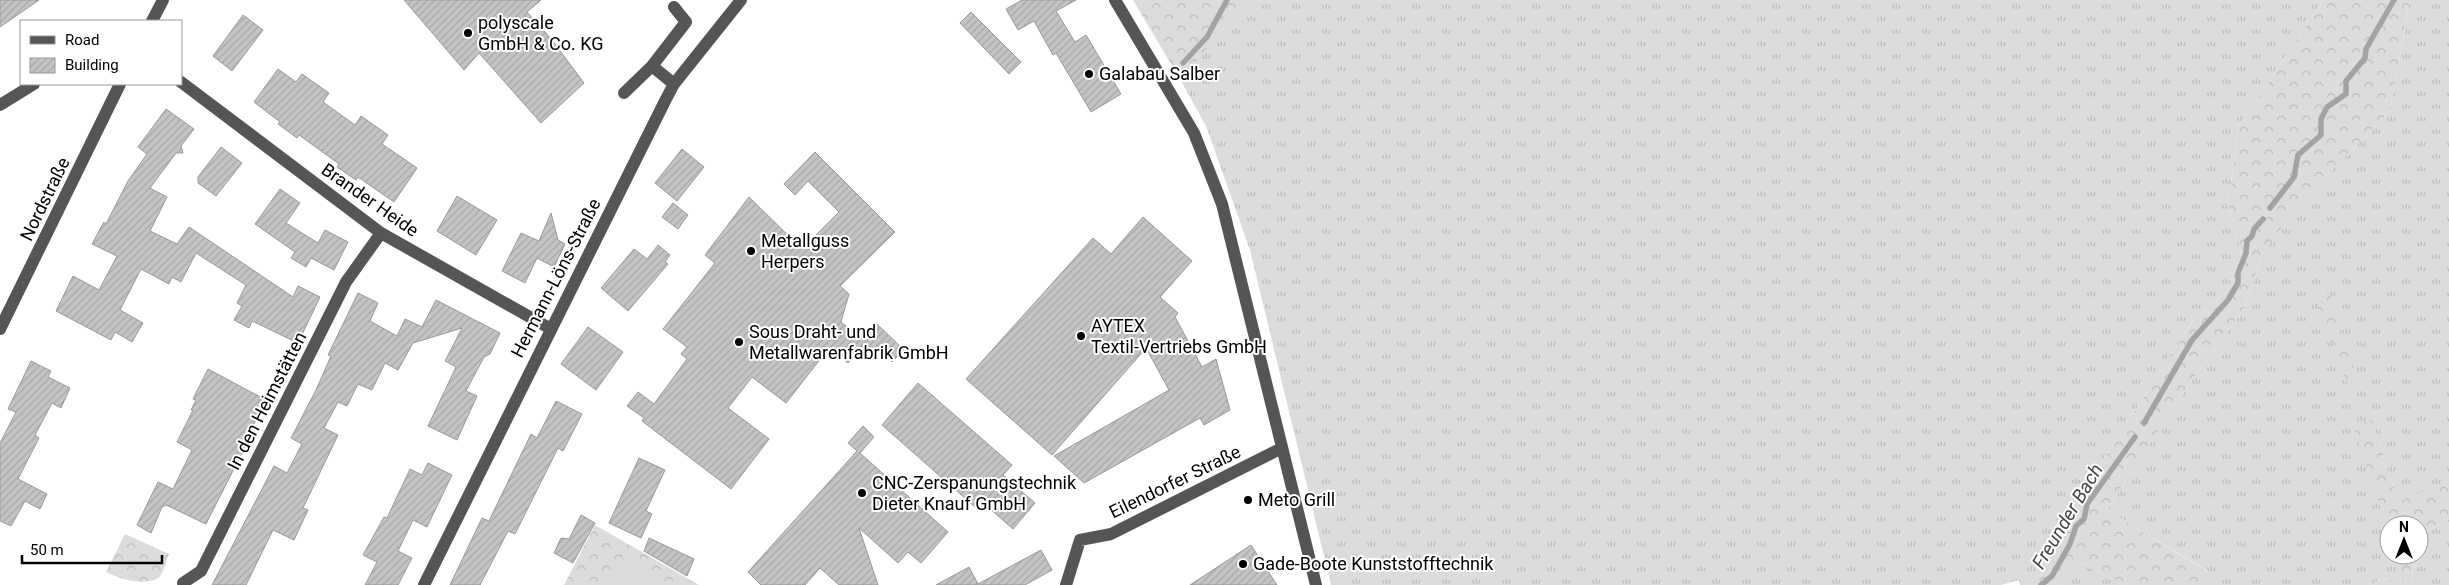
<svg xmlns="http://www.w3.org/2000/svg" width="2449" height="585" viewBox="0 0 2449 585" font-family="Roboto,sans-serif">
	<style>
		.grass { fill: url(#grass-tufts) }
		.forest { fill: url(#forest-crowns) }
		.garden { fill: #dcdcdc }
		.lines { fill: none; stroke-linecap: round; stroke-linejoin: round }
		.stream { stroke: #a3a3a3; stroke-width: 5.5 }
		.building { fill: url(#building-hatch); stroke: #999 }
		.minor { stroke: #555; stroke-width: 12 }
		.poi-dot { fill: #000; stroke: #fff; stroke-width: 2 }
		.labels { text-anchor: middle; stroke-width: 4; stroke-linejoin: round; paint-order: stroke }
		.poi-label { font-size: 18px; fill: #000; stroke: #fff; text-anchor: start }
		.street-label { font-size: 18px; fill: #000; stroke: #fff }
		.water-label { font-size: 19px; font-style: italic; fill: #444; stroke: #fff }
	</style>
	<defs>
		<pattern id="grass-tufts" width="24" height="20" patternUnits="userSpaceOnUse" patternTransform="scale(1.25)"><rect width="24" height="20" fill="#dcdcdc"/><path d="M3 7l-1-3M5 7V3M7 7l1-3M15 17l-1-3M17 17v-4M19 17l1-3" fill="none" stroke="#bbb"/></pattern>
		<pattern id="forest-crowns" width="20" height="18" patternUnits="userSpaceOnUse" patternTransform="scale(1.25)"><rect width="20" height="18" fill="#dcdcdc"/><path d="M2 6a3 3 0 1 1 6 0M12 15a3 3 0 1 1 6 0" fill="none" stroke="#bbb"/></pattern>
		<pattern id="building-hatch" width="6" height="6" patternUnits="userSpaceOnUse" patternTransform="scale(1.25)"><rect width="6" height="6" fill="#c4c4c4"/><path d="M-1 1l2-2M0 6l6-6M5 7l2-2" fill="none" stroke="#a7a7a7"/></pattern>
	</defs>
	<rect width="100%" height="100%" fill="#fff"/>
	<path class="grass" d="M1246,0H2323L2239,126L2228,203L2242,256L2225,294L2194,319L2039,559L2043,573L2026,585H2020L2019,580L2001,585H1331L1250,250L1206,126L1181,81Z
		M2410,0H2449V481L2398,503L2372,420L2389,534V555H2396L2405,582L2382,578L2372,585H2208L2209,572L2107,510L2189,384L2244,309L2263,252L2316,186L2390,111Z
		M2449,519V585H2411L2415,555H2419V536Z
		M2078,562L2123,585H2061Z"/>
	<path class="forest" d="M1133,0H1246L1181,81Z
		M2323,0H2410L2390,111L2316,186L2263,252L2244,309L2189,384L2107,510L2210,573L2208,585H2123L2078,562L2061,585H2026L2043,573L2039,559L2194,319L2225,294L2242,256L2228,203L2239,126Z
		M2330,293L2359,382L2348,386L2315,298Z
		M2372,420L2398,502L2449,481V519L2419,536V525H2389V534L2353,425Z
		M595,525L699,585H564Z
		M125,534L169,554C166,561 163,576 157,579C140,585 123,580 106,572Z
		M2396,555H2415L2411,585H2372L2382,578L2404,582Z"/>
	<path class="garden" d="M626,561L665,585H611Z"/>
	<g class="lines">
		<path class="stream" d="M1183,63L1207,37L1227,0
			M2270,208L2294,177L2298,155L2321,135V119L2327,107L2346,94V81L2365,58L2366,49L2394,0
			M2144,423L2192,340L2228,300L2238,283V273L2246,253L2247,241L2252,236L2254,229L2263,219
			M2041,585L2052,576L2070,544L2076,526L2084,519L2087,504L2135,437"/>
	</g>
	<path class="building" d="M0,0H39L0,27Z
		M404,0H541L527,12L552,40L584,83L541,123L479,53L464,70Z
		M1022,0H1076L1056,11L1075,42L1086,35L1121,94L1091,112L1056,53L1053,55L1034,21L1018,30L1006,9Z
		M971,12L1021,62L1009,74L960,23Z
		M243,15L263,30L232,71L213,56Z
		M278,69L296,82L302,74L329,93L323,102L355,125L361,116L388,135L382,144L417,168L394,202L358,177L356,180L337,167L339,164L306,140L299,135L297,138L278,124L280,122L254,102Z
		M166,109L194,129L181,146L183,153H176L150,188L167,197L150,231L177,244L189,227L293,297L298,286L320,297L298,343L252,321L249,328L234,320L242,306L237,303L246,285L196,253L181,282L172,277L169,284L141,269L120,310L143,323L132,342L115,332L111,340L56,311L73,276L99,290L117,256L92,244L104,222L106,224L128,181L147,154L138,147Z
		M221,147L242,163L216,196L198,183V177Z
		M682,149L704,167L677,201L655,183Z
		M815,152L895,232L840,286L849,294L841,322L860,337L875,322L904,350L892,362L879,348L873,356L861,346L848,363L829,348L786,403L752,377L728,408L769,439L731,489L642,421L644,418L627,406L638,392L654,404L687,359L681,354L687,347L663,329L715,263L705,255L749,197L802,249L839,212L808,181L795,195L784,184Z
		M280,189L300,203L286,223L318,243L325,230L348,242L334,270L311,258L306,267L291,258L295,252L255,224Z
		M457,196L497,220L476,255L437,231Z
		M673,203L688,215L678,229L662,217Z
		M551,213L558,240L565,244L554,267L537,258L525,283L502,271L521,233L539,241Z
		M1143,217L1192,261L1160,297L1178,313L1175,317L1202,367L1216,359L1230,410L1204,425L1200,418L1084,483L1054,456L1169,390L1146,348L1052,455L966,379L1093,238L1111,254Z
		M658,245L670,255L665,262L668,264L628,311L601,288L634,249L647,259Z
		M358,293L378,303L370,321L397,336L405,319L422,327L436,300L500,333L490,354L484,357L466,391L477,396L457,440L428,426L456,367L445,361L462,328L413,343L398,370L385,363L372,390L358,384L347,406L338,402L324,428L338,435L303,508L308,510L294,540L273,530L246,585H212L274,466L287,473L302,444L291,438L316,390L331,356L328,355Z
		M588,327L623,352L596,390L561,364Z
		M31,361L51,371L48,377L70,388L61,408L52,403L35,435L39,438L18,479L47,494L40,509L25,501L11,526L0,521V443L16,412L8,409Z
		M208,369L266,400L245,442L247,443L206,524L166,505L162,507L151,533L137,525L158,482L173,489L192,450L177,442L193,410H191L196,400L193,399Z
		M918,383L1012,465L1003,475L1035,503L1013,529L981,501L975,507L882,425Z
		M556,401L582,414L563,451L558,448L515,534L508,531L480,585H450L482,518L489,521L531,434L537,438Z
		M863,426L874,437L860,453L948,532L921,563L908,552L898,563L859,528L878,585H839L820,568L805,585H761L748,572L857,451L848,443Z
		M639,458L665,470L646,511L652,514L641,538L609,523Z
		M428,463L452,475L427,527L413,520L398,551L412,558L398,585H365L377,562L363,555L384,517L387,518L410,469L422,475Z
		M581,515L595,523L573,563L554,553L561,538L569,539Z
		M649,538L694,559L687,576L644,551Z
		M1251,545L1277,585H1190Z
		M1041,550L1052,570L1025,585H936L969,567L978,584Z"/>
	<g class="lines">
		<path class="minor" d="M1115,0L1194,133L1222,204L1316,585
			M152,21L163,0
			M652,66L686,22L674,7
			M181,82L381,233L551,329
			M624,93L652,66L674,84
			M0,105L34,84
			M0,329L120,84
			M183,583L201,571L346,282L381,233
			M424,585L666,99L674,84L741,0
			M1066,585L1080,540L1111,534L1282,448"/>
	</g>
	<g class="poi-dot">
		<circle cx="468" cy="33" r="5"/>
		<circle cx="1089" cy="74" r="5"/>
		<circle cx="751" cy="251" r="5"/>
		<circle cx="1081" cy="336" r="5"/>
		<circle cx="739" cy="342" r="5"/>
		<circle cx="862" cy="493" r="5"/>
		<circle cx="1248" cy="500" r="5"/>
		<circle cx="1243" cy="564" r="5"/>
	</g>
	<g class="labels">
		<g class="poi-label">
			<text x="478" y="29">polyscale<tspan x="478" dy="21">GmbH &amp; Co. KG</tspan></text>
			<text x="1099" y="80">Galabau Salber</text>
			<text x="761" y="247">Metallguss<tspan x="761" dy="21">Herpers</tspan></text>
			<text x="1091" y="332">AYTEX<tspan x="1091" dy="21">Textil-Vertriebs GmbH</tspan></text>
			<text x="749" y="338">Sous Draht- und<tspan x="749" dy="21">Metallwarenfabrik GmbH</tspan></text>
			<text x="872" y="489">CNC-Zerspanungstechnik<tspan x="872" dy="21">Dieter Knauf GmbH</tspan></text>
			<text x="1258" y="506">Meto Grill</text>
			<text x="1253" y="570">Gade-Boote Kunststofftechnik</text>
		</g>
		<g class="street-label">
			<text transform="translate(45 199) rotate(-64)" y="6">Nordstraße</text>
			<text transform="translate(370 200) rotate(35)" y="6">Brander Heide</text>
			<text transform="translate(556 278) rotate(-63)" y="6">Hermann-Löns-Straße</text>
			<text transform="translate(267 401) rotate(-63)" y="6">In den Heimstätten</text>
			<text transform="translate(1175 482) rotate(-26)" y="6">Eilendorfer Straße</text>
		</g>
		<g class="water-label">
			<text transform="translate(2067 516) rotate(-59)" y="7">Freunder Bach</text>
		</g>
	</g>
	<rect x="20" y="20" width="162" height="65" fill="#ffffff" stroke="#999999"/>
	<rect x="30" y="36" width="25" height="8" fill="#555555" stroke="#999999"/>
	<text x="65" y="45" font-size="15" fill="#000000">Road</text>
	<rect x="30" y="58" width="25" height="15" fill="url(#building-hatch)" stroke="#999999"/>
	<text x="65" y="70" font-size="15" fill="#000000">Building</text>
	<g transform="translate(2404 540)"><circle r="24" fill="#ffffff" stroke="#999999"/>
	<path d="M0-4L9 19L0 12L-9 19Z" fill="#000000"/>
	<text y="-8" font-size="14" font-weight="bold" text-anchor="middle" fill="#000000">N</text>
	</g>
	<path d="M22 555v8h140v-8" fill="none" stroke="#000000" stroke-width="2.5"/>
	<text x="30" y="555" font-size="15" fill="#000000" stroke="#ffffff" stroke-width="4" paint-order="stroke">50 m</text>
</svg>
